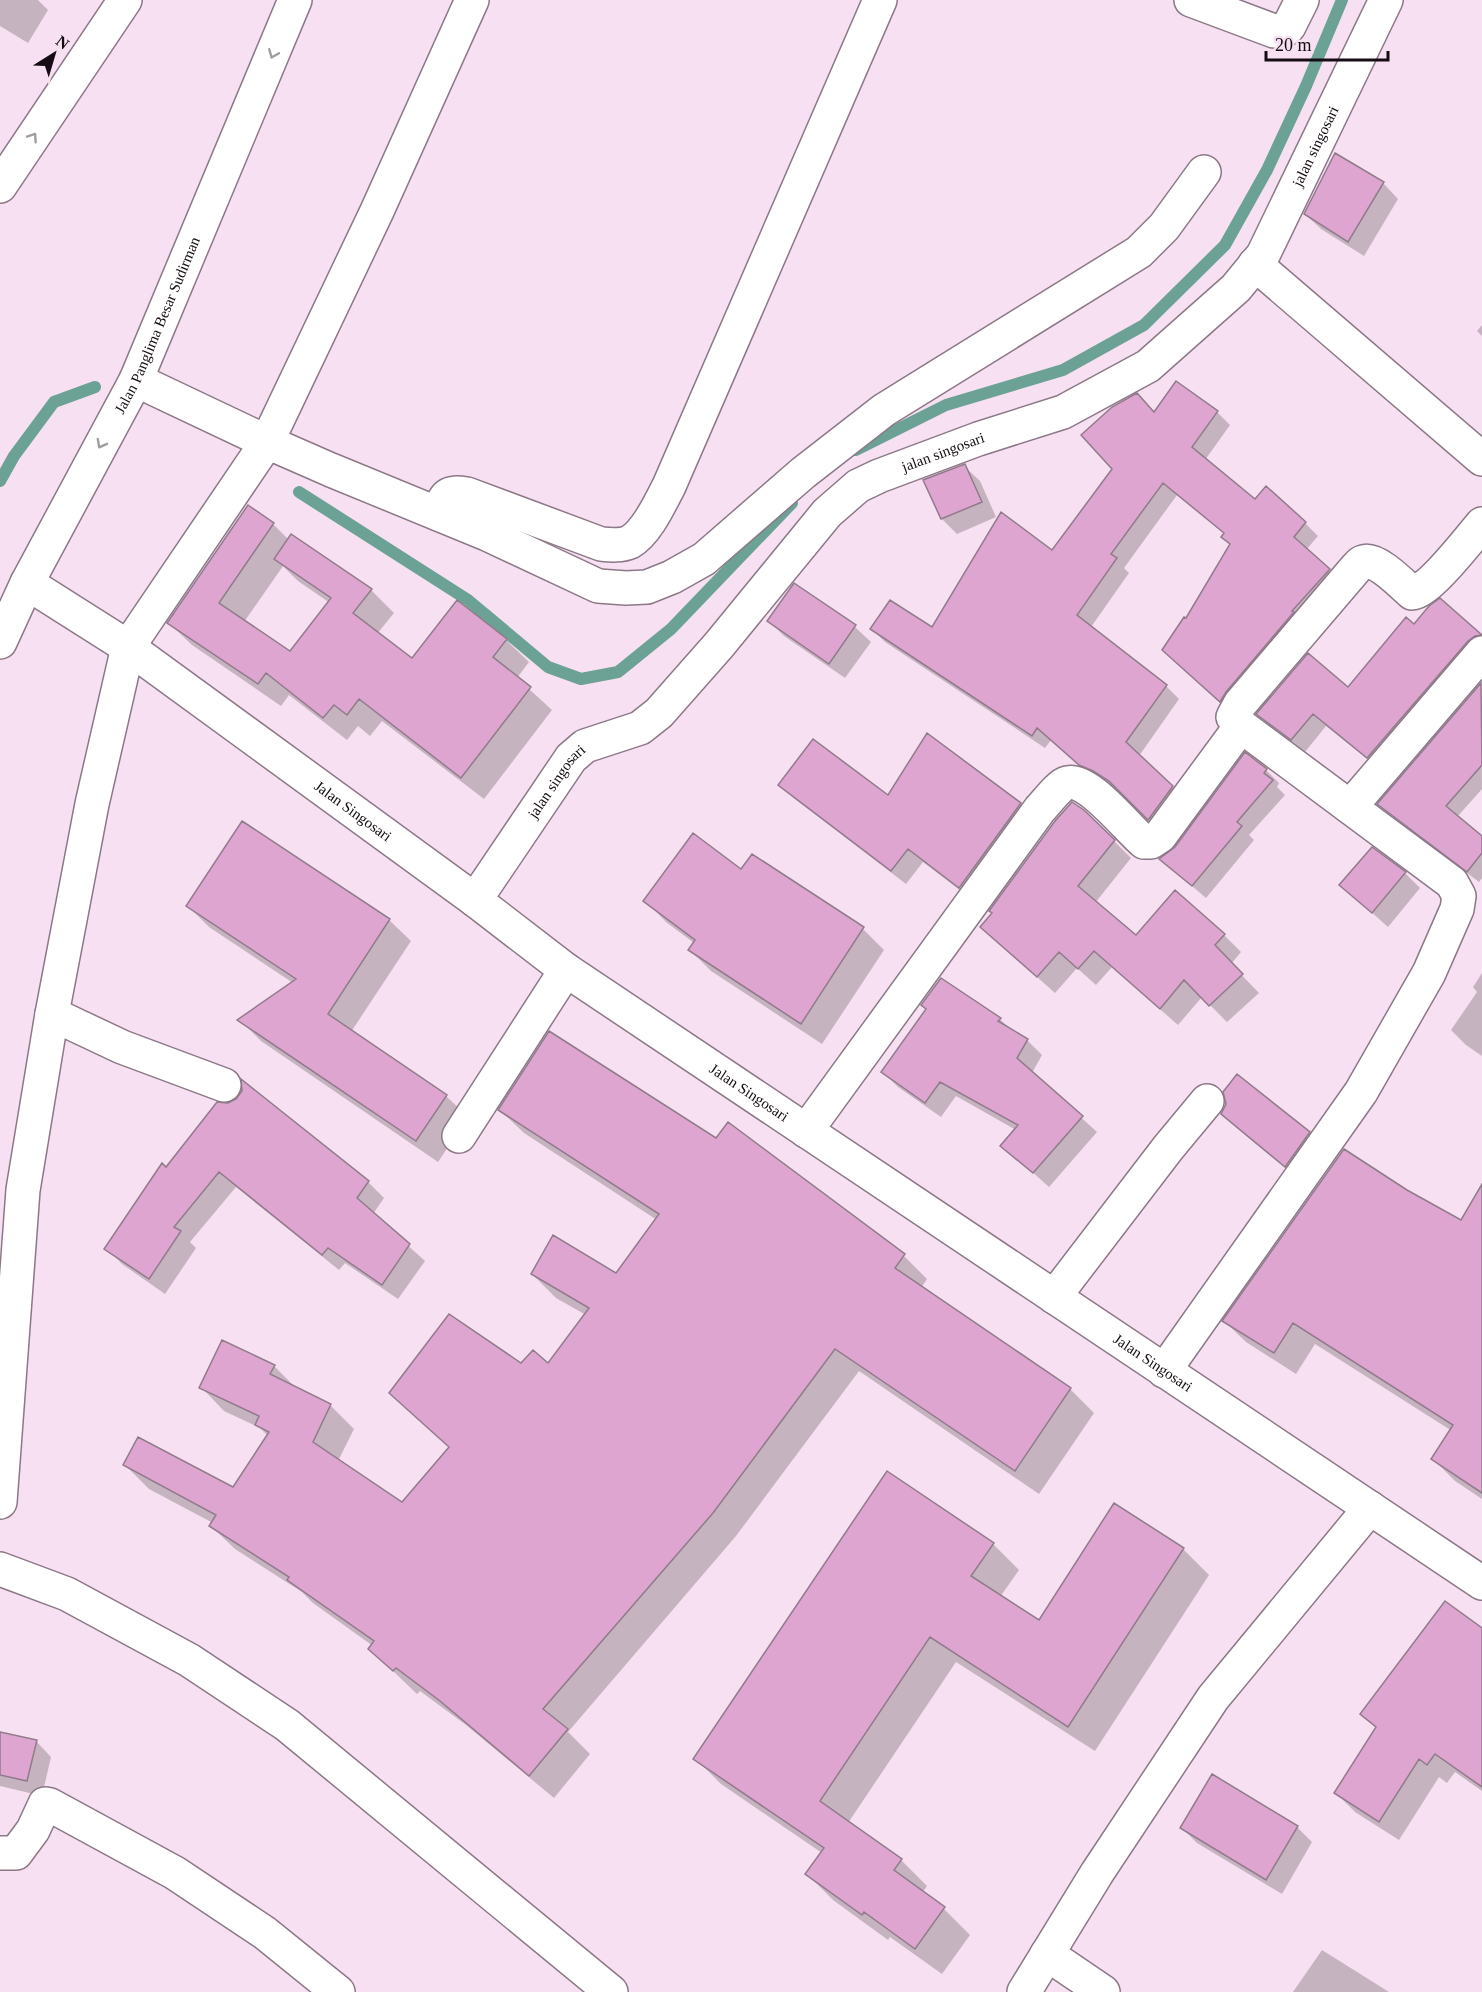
<svg xmlns="http://www.w3.org/2000/svg" width="1482" height="1992" viewBox="0 0 1482 1992" font-family="Georgia,serif">
	<style>
		.shadow { fill: #0003; fill-rule: evenodd }
		.lines { fill: none; stroke-linecap: round; stroke-linejoin: round }
		.stream { stroke: #6ba295; stroke-width: 12 }
		.building { fill: #dda5d0; stroke: #907b8a; stroke-width: 1.5 }
		.minor-casing { stroke: #8c7887; stroke-width: 36 }
		.major-casing { stroke: #8c7887; stroke-width: 36 }
		.minor { stroke: #fff; stroke-width: 33 }
		.major { stroke: #fff; stroke-width: 33 }
		.oneway { stroke: #a19ea1 }
		.labels { text-anchor: middle; stroke-width: 4.5; stroke-linejoin: round; paint-order: stroke }
		.street-label { font-size: 15px; fill: #150d13; stroke: #f7e0f1 }
	</style>
	<rect width="100%" height="100%" fill="#f7e0f1"/>
	<path class="shadow" d="M0,0H38L48,10L28,43L0,26Z
		M1383,183L1398,199L1364,256L1321,229L1305,214Z
		M1482,325V336L1477,331Z
		M1217,412L1230,425L1205,460L1256,501L1267,488L1305,523L1318,536L1306,550L1342,583L1234,714L1163,650L1186,621L1231,545L1225,534L1177,495L1124,568L1129,573L1091,627L1166,686L1179,699L1139,756L1186,801L1162,832L1124,794L1108,783L1094,778L1051,740L1045,748L885,642L872,629H932L1053,552L1155,413Z
		M964,466L980,481L996,517L957,534L942,519L925,480Z
		M248,507L273,524L289,540L291,536L371,590L394,613L377,634L412,660L506,640L529,662L517,678L552,710L484,799L382,721L370,736L358,726L347,740L289,695L281,706L192,645L169,623ZM283,566L298,581L330,603L290,653L244,622Z
		M794,585L855,627L871,642L845,678L784,636L769,621Z
		M1440,600L1482,636V653L1381,770L1326,726L1305,752L1271,727L1258,714L1349,689Z
		M1481,685L1482,789L1457,817L1482,838V878L1479,882L1391,815L1379,804Z
		M928,735L1020,804L1034,819L974,901L923,862L906,884L795,799L780,785L888,797Z
		M1245,754L1266,770L1279,783L1277,787L1285,795L1249,835L1254,840L1206,898L1161,859L1176,848Z
		M1084,811L1131,858L1095,903L1136,937L1224,935L1241,952L1231,964L1259,993L1227,1022L1202,997L1178,1025L1112,967L1096,985L1077,968L1055,993L1000,944Z
		M742,872L863,929L884,950L822,1044L711,971L690,950L694,943L666,922L645,900Z
		M1405,873L1420,888L1388,927L1341,885Z
		M188,906L389,920L411,941L351,1032L446,1096L468,1117L438,1162L261,1041L240,1020L293,983L209,927Z
		M1482,973V1056L1466,1045L1451,1030L1477,992L1473,987Z
		M941,980L1000,1019L1013,1032L1027,1040L1042,1055L1032,1073L1097,1132L1049,1187L1002,1145L1016,1130L956,1096L941,1117L898,1087L883,1072L927,1010Z
		M218,1104L368,1182L384,1198L373,1214L425,1261L398,1299L345,1263L339,1270L236,1187L190,1242L196,1248L165,1294L122,1264L106,1248Z
		M500,1110L716,1140L904,1256L927,1279L921,1288L1070,1389L1094,1413L1039,1494L859,1371L736,1536L568,1732L590,1754L554,1798L466,1725L420,1691L417,1694L370,1649L373,1646L313,1603L302,1592L235,1549L211,1526L213,1523L149,1489L125,1465L234,1489L268,1436L260,1428L224,1411L201,1387L274,1366L297,1389L330,1405L354,1429L338,1461L402,1504L450,1448L391,1393L522,1365H548L586,1315L556,1298L532,1274L616,1275L657,1220L524,1133Z
		M1222,1114L1309,1133L1324,1148L1301,1181L1238,1129Z
		M1482,1187V1499L1455,1481L1433,1459L1452,1431L1315,1344L1296,1374L1246,1342L1224,1321L1406,1192L1462,1222Z
		M993,1544L1019,1570L1000,1597L1039,1622L1183,1549L1209,1575L1095,1751L956,1662L848,1823L901,1860L927,1886L922,1893L944,1909L970,1935L942,1974L890,1937L888,1940L833,1900L807,1874L822,1853L721,1784L695,1758Z
		M1482,1630V1791L1455,1772L1447,1783L1439,1777L1399,1840L1355,1812L1336,1793L1377,1729L1362,1714Z
		M0,1733L36,1741L51,1757L42,1796L0,1786Z
		M1297,1827L1312,1842L1282,1894L1197,1843L1182,1828Z
		M1322,1950L1389,1992H1293Z"/>
	<g class="lines">
		<path class="stream" d="M856,450L946,405L1063,370L1144,325L1225,245L1267,170L1306,86L1342,0
			M0,481L14,456L54,402L95,387
			M299,492L468,600L548,667L581,679L618,672L671,629L792,503"/>
	</g>
	<path class="building" d="M1335,153L1384,182L1348,242L1304,214Z
		M1176,381L1218,411L1192,447L1255,499L1266,486L1306,522L1294,537L1330,569L1292,611L1294,612L1226,692L1220,702L1162,650L1184,617L1186,618L1230,544L1221,537L1224,533L1163,483L1111,554L1117,558L1077,615L1167,685L1126,742L1173,786L1148,820L1109,781L1093,771L1079,765L1037,728L1032,736L870,629L890,600L932,627L1001,512L1052,550L1112,469L1081,435L1112,407L1137,393L1154,412Z
		M965,464L982,502L941,519L923,480Z
		M248,505L274,523L219,603L290,651L331,598L274,559L291,534L372,589L353,613L412,658L457,600L507,639L493,657L531,687L461,778L359,699L347,715L334,705L323,718L266,673L258,684L167,623Z
		M794,583L856,625L829,664L767,621Z
		M1440,598L1482,635L1475,636L1468,641L1367,758L1313,714L1291,740L1256,714L1308,653L1348,687L1406,617L1414,624L1429,606Z
		M1481,683L1482,765L1446,806L1482,836V853L1467,872L1377,804Z
		M927,733L1021,803L959,888L908,849L891,871L778,785L813,739L888,795Z
		M1245,752L1267,769L1264,773L1273,780L1237,822L1242,826L1192,886L1159,859L1175,847Z
		M1072,802L1084,810L1115,840L1078,886L1136,935L1175,890L1225,934L1215,945L1243,974L1209,1006L1184,980L1160,1009L1094,951L1078,969L1059,952L1037,977L980,927L992,913L989,911L1055,821Z
		M242,821L390,919L328,1014L447,1095L416,1141L237,1020L296,979L186,906Z
		M693,833L741,869L752,854L864,927L801,1024L688,950L695,940L643,901Z
		M1372,847L1406,872L1372,913L1339,885Z
		M941,978L1001,1018L998,1021L1028,1039L1017,1058L1083,1116L1033,1173L1000,1146L1018,1125L940,1082L925,1103L881,1072L926,1009L921,1005Z
		M549,1031L716,1138L728,1122L905,1254L895,1268L1071,1388L1015,1471L835,1349L713,1513L543,1709L568,1729L529,1776L440,1701L396,1668L393,1671L368,1649L374,1641L287,1580L289,1577L209,1526L216,1515L123,1465L138,1437L233,1487L269,1432L255,1425L259,1416L199,1388L222,1340L275,1365L270,1374L331,1404L313,1442L402,1502L449,1447L389,1393L449,1314L521,1363L533,1350L548,1363L589,1308L531,1274L553,1235L616,1273L659,1214L498,1110Z
		M1237,1074L1310,1132L1285,1167L1221,1114L1226,1104L1223,1092Z
		M241,1079L369,1181L357,1198L410,1244L382,1285L328,1248L322,1255L219,1172L174,1227L181,1231L149,1279L104,1249L162,1163L166,1167L217,1102L228,1103L236,1099L242,1091Z
		M1344,1149L1407,1190L1461,1220L1482,1184V1493L1431,1459L1453,1425L1293,1323L1274,1353L1222,1321Z
		M887,1471L994,1543L971,1576L1039,1620L1114,1503L1184,1548L1068,1727L930,1637L820,1801L902,1859L894,1870L945,1907L915,1949L864,1912L862,1915L805,1874L824,1848L693,1759Z
		M1445,1601L1482,1628V1787L1435,1754L1427,1765L1419,1759L1379,1822L1334,1793L1376,1727L1360,1714Z
		M0,1732L37,1740L27,1781L0,1775Z
		M1212,1774L1298,1826L1266,1880L1180,1828Z"/>
	<g class="lines">
		<g class="minor-casing">
			<g id="minor">
				<path d="M1191,0L1274,31C1281,31 1285,32 1289,26L1302,0"/>
				<path d="M1255,264L1482,459"/>
				<path d="M136,380L267,442L331,470L487,534L598,586L626,588L647,587L672,577L704,559L803,473L884,410L1139,252L1164,227L1204,172"/>
				<path d="M439,514C445,495 446,491 467,494L601,544C611,545 621,546 630,542C647,532 660,503 669,486L880,0"/>
				<path id="s1" d="M27,583L128,647L475,900L566,970L1482,1583"/>
				<path d="M1350,807L1482,653"/>
				<path id="s2" d="M475,900L571,758L585,746L640,728L659,713L719,645L827,513L858,486L879,476L978,439L1063,412L1148,366L1236,288L1263,255L1386,0"/>
				<path d="M52,1014L122,1047L224,1085"/>
				<path d="M806,1131L1040,809C1046,803 1059,785 1067,783C1087,776 1129,830 1144,842H1151L1160,836L1241,726L1233,717L1240,704L1356,568C1358,566 1360,563 1363,562C1375,556 1403,585 1412,593C1428,593 1470,538 1482,524"/>
				<path d="M459,1136L566,970"/>
				<path d="M1054,1297L1168,1148L1207,1101"/>
				<path d="M1164,1371L1361,1092L1429,973L1457,909L1459,896L1452,883L1241,726"/>
				<path d="M0,1502L23,1190L52,1014L92,804L128,647L267,442L377,211L472,0"/>
				<path d="M0,1569L67,1594L189,1660L287,1725L611,1992"/>
				<path d="M0,1853H16L33,1830L45,1804L50,1805L175,1873L265,1933L338,1992"/>
				<path d="M1047,1954L1103,1992"/>
				<path d="M1024,1992L1097,1873L1213,1698L1370,1508"/>
			</g>
		</g>
		<g class="major-casing">
			<g id="major">
				<path d="M0,186L125,0"/>
				<path id="s3" d="M0,642L27,583L136,380L295,0"/>
			</g>
		</g>
		<use href="#minor" class="minor"/>
		<use href="#major" class="major"/>
	</g>
	<defs><path id="oneway-chevron" d="M-2-3.5L2.5 0L-2 3.5" fill="none" stroke-width="1.6" stroke-linecap="round" stroke-linejoin="round" transform="scale(1.5)"/></defs>
	<g class="oneway">
		<use href="#oneway-chevron" transform="translate(273 54) rotate(112)"/>
		<use href="#oneway-chevron" transform="translate(33 137) rotate(-56)"/>
		<use href="#oneway-chevron" transform="translate(101 444) rotate(118)"/>
	</g>
	<g class="labels">
		<g class="street-label">
			<text dy="5" stroke="none"><textPath href="#s2" startOffset="1170">jalan singosari</textPath></text>
			<text dy="5" stroke="none"><textPath href="#s3" startOffset="354">Jalan Panglima Besar Sudirman</textPath></text>
			<text dy="5" stroke="none"><textPath href="#s2" startOffset="666">jalan singosari</textPath></text>
			<text dy="5" stroke="none"><textPath href="#s2" startOffset="144">jalan singosari</textPath></text>
			<text dy="5" stroke="none"><textPath href="#s1" startOffset="398">Jalan Singosari</textPath></text>
			<text dy="5" stroke="none"><textPath href="#s1" startOffset="884">Jalan Singosari</textPath></text>
			<text dy="5" stroke="none"><textPath href="#s1" startOffset="1370">Jalan Singosari</textPath></text>
		</g>
	</g>
	<g transform="translate(54 54) rotate(37)" stroke="#f7e0f1" stroke-width="4.5" paint-order="stroke">
	<path d="M0-4.5L10 22L0 15L-10 22Z" fill="#150d13"/>
	<text y="-9" font-size="16" font-weight="bold" text-anchor="middle" fill="#150d13">N</text>
	</g>
	<path d="M1266 51v9h122v-9" fill="none" stroke="#150d13" stroke-width="3"/>
	<text x="1275" y="51" font-size="18" fill="#150d13" stroke="#f7e0f1" stroke-width="4.5" paint-order="stroke">20 m</text>
</svg>
